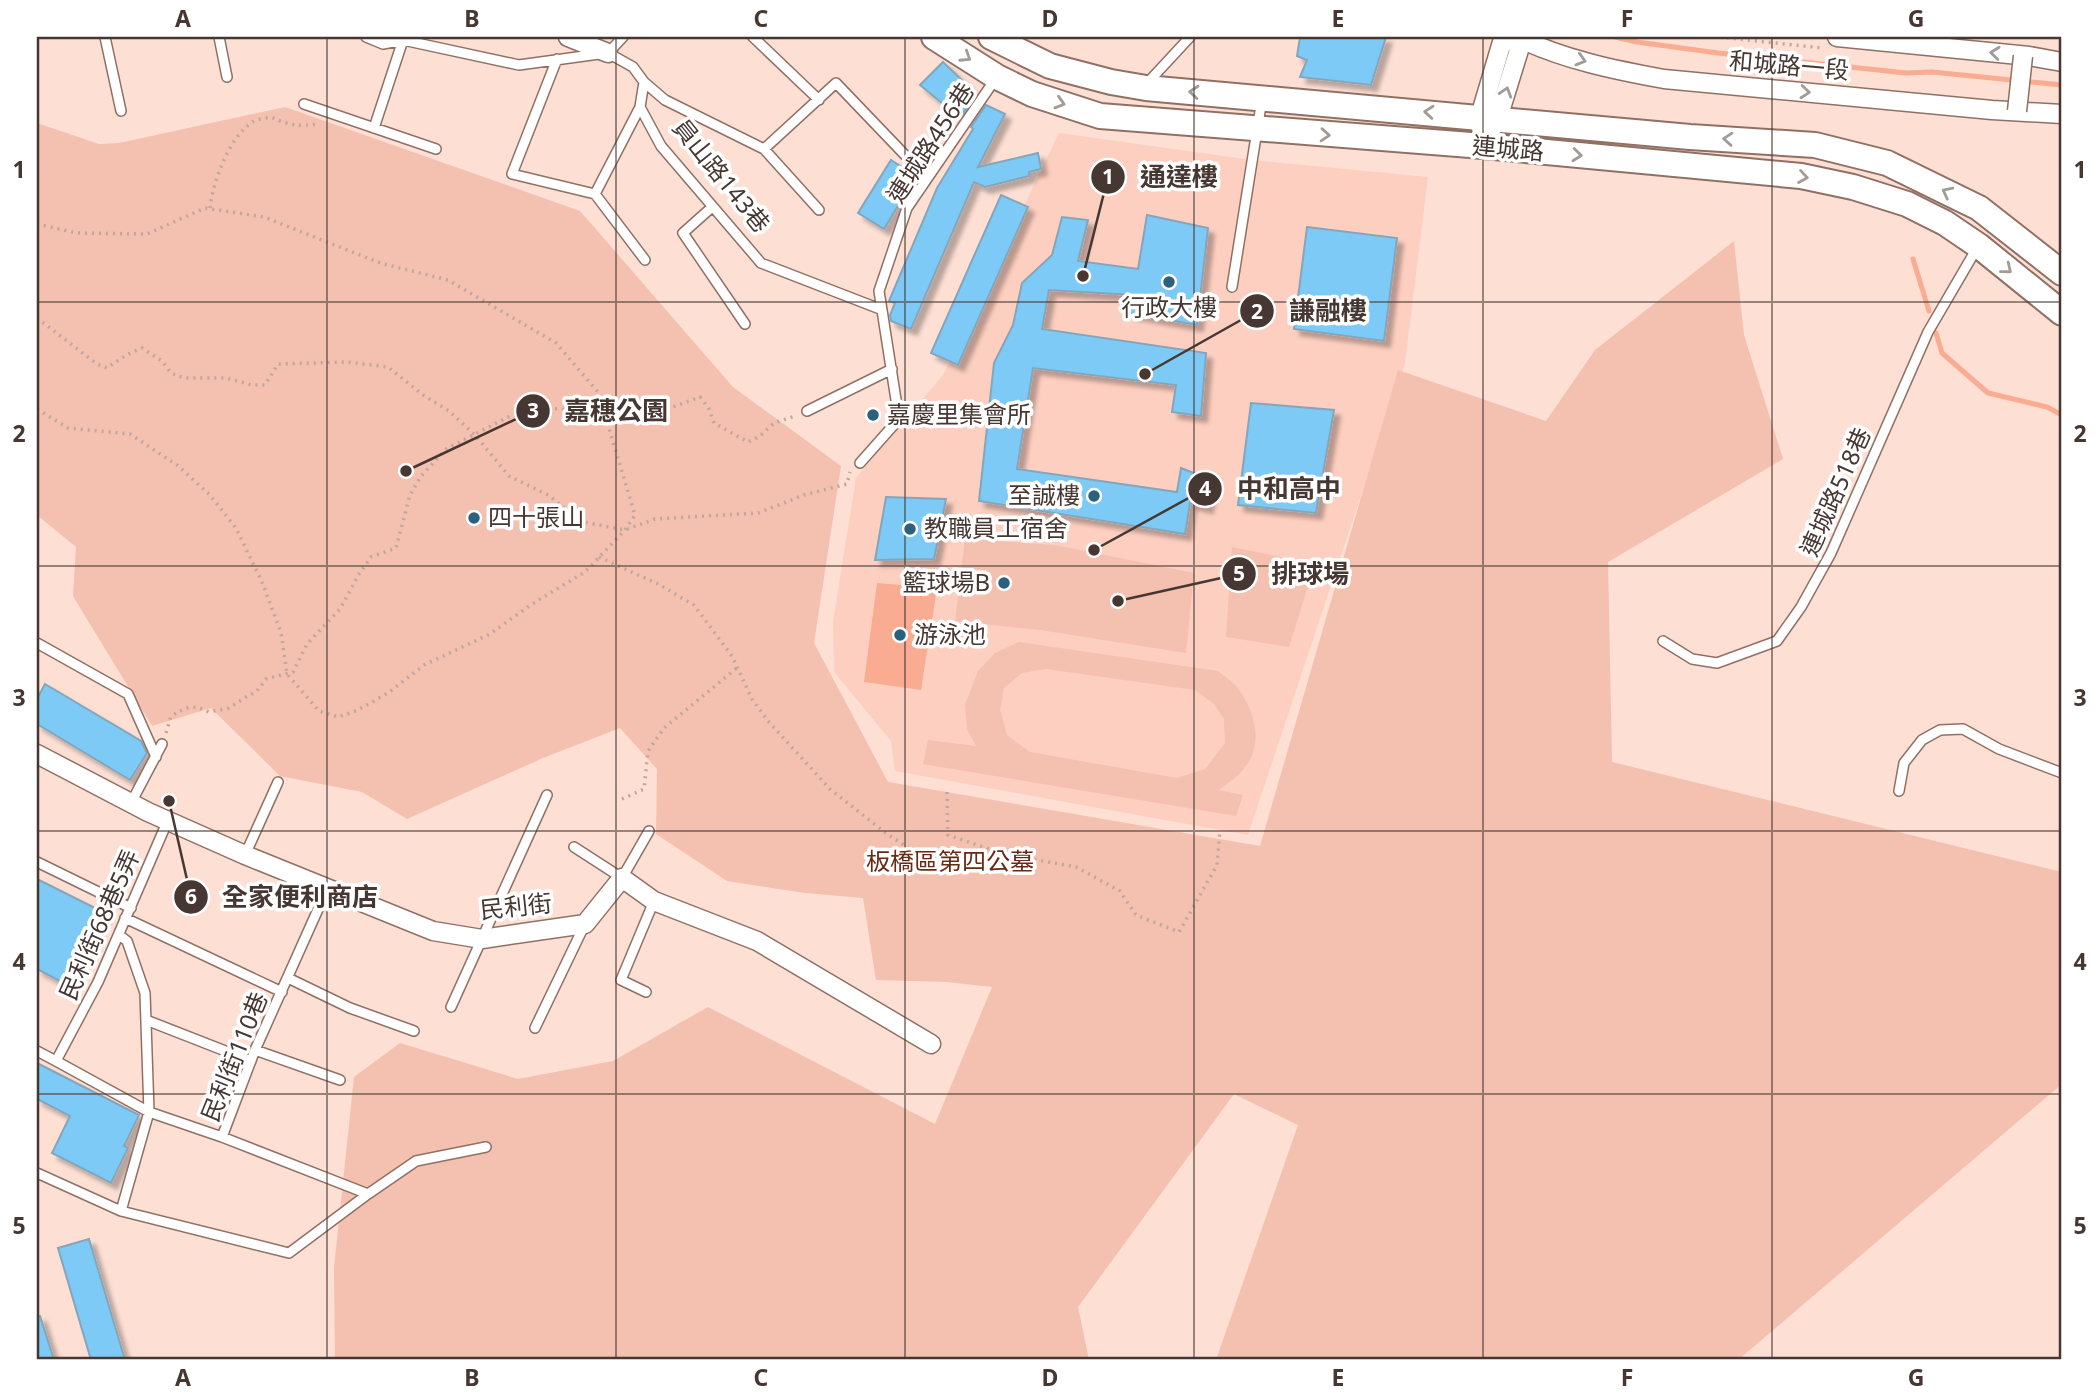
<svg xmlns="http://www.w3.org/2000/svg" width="2099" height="1397" viewBox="0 0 2099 1397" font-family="'Noto Sans','Noto Sans TC',sans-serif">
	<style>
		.built { fill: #fdcfc0 }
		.green { fill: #f4c0af; fill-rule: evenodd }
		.water { fill: #f9ac91 }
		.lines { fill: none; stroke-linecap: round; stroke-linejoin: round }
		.stream { stroke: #f9ac91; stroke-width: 5 }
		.building { fill: #7ccaf5; stroke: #85a6ba; stroke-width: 2; filter: url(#shadow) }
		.lane-casing { stroke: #917064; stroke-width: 12 }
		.street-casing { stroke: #917064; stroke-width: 21 }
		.secondary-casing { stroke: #917064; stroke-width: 28 }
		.path { stroke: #c0a79e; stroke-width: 3.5; stroke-dasharray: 2 5; stroke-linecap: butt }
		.lane { stroke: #fff; stroke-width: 9 }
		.street { stroke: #fff; stroke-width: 18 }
		.secondary { stroke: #fff; stroke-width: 24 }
		.street-bridge-casing { stroke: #917064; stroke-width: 21; stroke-linecap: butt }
		.street-bridge { stroke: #fff; stroke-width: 18 }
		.oneway { stroke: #a29b98 }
		.grid { fill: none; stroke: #463732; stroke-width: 2; stroke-opacity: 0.55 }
		.poi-dot { fill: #2c617d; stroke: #fff; stroke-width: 2.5 }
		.labels { text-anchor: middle; stroke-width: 7; stroke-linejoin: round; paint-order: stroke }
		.street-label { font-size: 24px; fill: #463732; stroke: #fff }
		.poi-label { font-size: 24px; fill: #463732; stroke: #fff; text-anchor: start }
		.park-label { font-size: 24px; fill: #662b15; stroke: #fff }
		.leader { fill: none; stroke: #463732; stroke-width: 2.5 }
		.callout-dot { fill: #463732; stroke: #fff; stroke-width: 2.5 }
		.mark-label { font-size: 21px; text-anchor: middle; font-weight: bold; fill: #fff }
		.callout-label { font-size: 26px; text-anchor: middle; font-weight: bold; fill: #463732; stroke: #fff; stroke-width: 7; stroke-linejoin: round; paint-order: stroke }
		.neatline { fill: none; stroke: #463732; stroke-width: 2.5 }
		.grid-label { font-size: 23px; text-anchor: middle; font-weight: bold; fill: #463732 }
	</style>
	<defs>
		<filter id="shadow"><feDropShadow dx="6" dy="6" stdDeviation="2" flood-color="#0004"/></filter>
	</defs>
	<rect width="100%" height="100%" fill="#fddfd4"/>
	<path class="built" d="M1059,133L1252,160L1428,177L1405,363L1248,835L895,771L891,741L834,672L833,622L856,478L943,375Z"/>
	<path class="green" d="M285,107L580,211L733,387L841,466L814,643L888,782L1260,846L1398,370L1546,421L1595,350L1734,241L1744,335L1783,459L1608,562L1612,762L2062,872V1084L1738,1360H1216L1298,1125L1234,1094L1078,1307L1089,1360H335L334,1268L354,1077L400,1043L518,1079L613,1061L708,1007L935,1124L992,987L947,982L876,980L863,898L805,893L727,881L656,834L657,769L620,728L543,758L407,819L362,792L280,776L211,708L152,726L73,596L76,547L37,515V123L99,144L119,143Z
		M965,539L1055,545L1194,573L1186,653L1040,630L955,621Z
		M1232,547L1315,564L1289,647L1226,637Z
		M1019,642L1218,671C1225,677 1235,683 1239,690C1257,715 1264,748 1241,772C1235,779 1226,784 1219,790L1243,795L1236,816L923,764L928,740L976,746L967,729L965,705L978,671L995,653ZM1046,669L1195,690L1214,704L1224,719L1225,743L1205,769L1177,778L1030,752L1007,735L1000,710L1004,688L1022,673Z"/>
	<path class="water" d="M877,583L937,588L921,690L864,682Z"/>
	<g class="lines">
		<path class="stream" d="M1615,37L1637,42L1718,53L1906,73L1932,72L2062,85
			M1913,259L1929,311
			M1936,333L1942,353L1988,393L2047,407L2062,415"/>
	</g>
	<path class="building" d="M1300,37H1386L1371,85L1300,77L1307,60L1297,56Z
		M943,62L969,87L970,98L973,99L960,118L920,85Z
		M986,105L1005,114L978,167L1038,153L1041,169L1029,172V176L985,187L974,182L911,329L891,321L890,315L895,303L889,301L937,188L973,129L971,127Z
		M891,160L916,176L884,229L858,213Z
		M1001,195L1028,207L958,365L931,353Z
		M1147,215L1208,228L1197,325L1130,313L1133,295L1049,290L1042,329L1206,353L1201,416L1172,412L1176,385L1033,368L1017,469L1177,492L1181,468L1211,480L1207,507L1190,503L1185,534L979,501L994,363L1013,325L1022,283L1052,255L1062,217L1088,220L1078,261L1138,269Z
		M1307,227L1397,238L1384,341L1294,329Z
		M1251,403L1334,410L1316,513L1238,505Z
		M886,497L946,499L934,559L875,560Z
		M45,684L141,741L147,753L130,780L37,724V699Z
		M37,879L105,913L69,986L37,969Z
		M37,1063L139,1115L124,1146L128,1148L111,1183L52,1153L70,1116L37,1099Z
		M89,1239L125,1360H91L58,1248Z
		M37,1316H40L54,1360H37Z"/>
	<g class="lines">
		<g class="lane-casing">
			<path id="lane" d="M105,37L121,111
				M219,37L227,77
				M366,37L383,44L403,40L519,65L599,54
				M753,37L819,100
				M608,53L633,67L644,82L640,107L661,146L761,263L880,309
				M608,53L623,37
				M557,59L512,174L595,194
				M644,82L665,100L764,149
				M1147,86L1152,78L1190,37
				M304,104L436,149
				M640,107L595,194L645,260
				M374,128L403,40
				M711,208L683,233L745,324
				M819,210L764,149L836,83L927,178
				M1232,287L1262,99
				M807,411L892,369
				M860,463L899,419L879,291L907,208L996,78
				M1663,641L1692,659L1717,663L1777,641L1801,607L1831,553L1928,332L1977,248
				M37,643L128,694L156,757
				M1899,791L1904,763L1922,740L1940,730L1963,729L1999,749L2062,773
				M131,803L162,744
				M574,847L622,878L649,831
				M245,855L278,782
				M37,862L131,908
				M328,887L255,1050L222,1137L368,1194
				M125,918L282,992
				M119,935L127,941L145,993L149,1112L121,1211
				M288,978L350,1008L414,1031
				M646,992L621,980L654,901
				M451,1007L547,795
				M146,1020L251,1061
				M535,1028L585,924
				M255,1050L340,1080
				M37,1051L56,1061L98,982L168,820
				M56,1061L149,1112L222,1137
				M37,1173L121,1211L289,1253L368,1194L416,1161L486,1147"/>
		</g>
		<g class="street-casing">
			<path id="street" d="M568,37L608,53
				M1517,37C1562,59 1614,70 1664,79L1992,110L2062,114
				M1837,37L2029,56L2062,62
				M1493,127L1498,118L1519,50L1514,37
				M1483,146L1480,116L1502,42L1511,37
				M37,754L148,812L245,855L433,931L482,939L585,924L622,878L654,901L757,941L931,1044"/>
		</g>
		<g class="secondary-casing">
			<path id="secondary" d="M934,37L997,77L1032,94L1100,116L1483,146L1801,176L1853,187L1907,204L1945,223L1979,246L2062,313
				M991,37L1050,66L1111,82L1146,88L1690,137L1815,145L1887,163L1979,208L2062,273"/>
		</g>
		<path class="path" d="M1720,37L1823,48
			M210,208C213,182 229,136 254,121C259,119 266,118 271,117C294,127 296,126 320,124
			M37,224L76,233L147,234L205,208L264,217L380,263L448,280L556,343L598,392L635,515L625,530L585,572L532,604L490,634L424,665L388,693L356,711L338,717L319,711L287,674L281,633L262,582L236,528L209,494L177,465L130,434L68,428L37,409
			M37,318L97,364L107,368L126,355L142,348L162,361L171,373L184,378H226L252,385H265L278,364L347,362L388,367L423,395L449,411L475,435L509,476L548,495L583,522L625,530L655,519L758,513L804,495L847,484L850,472
			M599,557L658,584L694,605L732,656L752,699L768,721L830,789L887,834L929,861
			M166,733L171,716C186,708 192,703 209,712L229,708L246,697L257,691L266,679L293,672L307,644L340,609L359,574L371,557L396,548L410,495L421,476L446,449L508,417L536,408L562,409L585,419L625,406L650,403L662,411L700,397L709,409L714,423L748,442L760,436L774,423L795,416
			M947,792L948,835L1004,854L1076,867L1120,891L1136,915L1179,932L1217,865L1220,830
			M622,799L644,789L648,751L664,728L738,667"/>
		<use href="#lane" class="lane"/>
		<use href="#street" class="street"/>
		<use href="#secondary" class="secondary"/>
		<g class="street-bridge-casing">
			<path id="street-bridge" d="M2017,111L2023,56"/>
		</g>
		<use href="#street-bridge" class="street-bridge"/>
	</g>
	<defs><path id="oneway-chevron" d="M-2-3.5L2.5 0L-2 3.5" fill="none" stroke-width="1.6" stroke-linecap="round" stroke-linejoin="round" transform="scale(1.75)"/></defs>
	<g class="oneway">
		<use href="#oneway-chevron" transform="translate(1995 53) rotate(-174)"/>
		<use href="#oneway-chevron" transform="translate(966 57) rotate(33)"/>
		<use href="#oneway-chevron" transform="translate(1581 60) rotate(16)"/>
		<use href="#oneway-chevron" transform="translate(1194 92) rotate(-175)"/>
		<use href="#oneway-chevron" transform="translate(1506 92) rotate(-73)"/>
		<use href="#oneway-chevron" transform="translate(1805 92) rotate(5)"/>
		<use href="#oneway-chevron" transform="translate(1060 103) rotate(17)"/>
		<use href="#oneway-chevron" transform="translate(1429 112) rotate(-175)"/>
		<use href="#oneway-chevron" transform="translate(1325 135) rotate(4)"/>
		<use href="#oneway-chevron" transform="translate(1728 139) rotate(-176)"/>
		<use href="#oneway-chevron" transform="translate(1577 155) rotate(6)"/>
		<use href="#oneway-chevron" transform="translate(1803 177) rotate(9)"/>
		<use href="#oneway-chevron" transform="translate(1947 192) rotate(-153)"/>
		<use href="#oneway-chevron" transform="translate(2007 269) rotate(39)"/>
	</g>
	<path class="grid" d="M327,37V1360M616,37V1360M905,37V1360M1194,37V1360M1483,37V1360M1772,37V1360M37,302H2062M37,566H2062M37,831H2062M37,1094H2062"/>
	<g class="poi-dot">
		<circle cx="1169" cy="282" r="7"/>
		<circle cx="873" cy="415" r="7"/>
		<circle cx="1094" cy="496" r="7"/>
		<circle cx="474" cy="518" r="7"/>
		<circle cx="910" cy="529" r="7"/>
		<circle cx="1004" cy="583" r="7"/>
		<circle cx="900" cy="635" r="7"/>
	</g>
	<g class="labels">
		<g class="street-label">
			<text transform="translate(1789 66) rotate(5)" y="8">和城路一段</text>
			<text transform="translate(931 143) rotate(-57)" y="8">連城路456巷</text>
			<text transform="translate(1508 149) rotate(5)" y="8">連城路</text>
			<text transform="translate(721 176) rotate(51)" y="8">員山路143巷</text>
			<text transform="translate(1836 492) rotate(-66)" y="8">連城路518巷</text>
			<text transform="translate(516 907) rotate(-6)" y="8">民利街</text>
			<text transform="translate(100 925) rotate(-66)" y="8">民利街68巷5弄</text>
			<text transform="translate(235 1057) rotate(-68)" y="8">民利街110巷</text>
		</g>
		<g class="poi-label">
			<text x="1169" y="316" text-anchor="middle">行政大樓</text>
			<text x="887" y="423">嘉慶里集會所</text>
			<text x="1080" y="504" text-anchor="end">至誠樓</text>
			<text x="488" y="526">四十張山</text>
			<text x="924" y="537">教職員工宿舍</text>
			<text x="990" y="591" text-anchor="end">籃球場B</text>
			<text x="914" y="643">游泳池</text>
		</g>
		<g class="park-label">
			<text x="950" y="870">板橋區第四公墓</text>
		</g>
	</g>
	<path class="leader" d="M1083 276L1108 177M1145 374L1257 311M406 471L533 411M1094 550L1205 489M1118 601L1239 574M169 801L191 897"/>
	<g class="callout-dot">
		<circle cx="1083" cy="276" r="7"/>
		<circle cx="1145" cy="374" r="7"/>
		<circle cx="406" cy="471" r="7"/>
		<circle cx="1094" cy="550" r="7"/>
		<circle cx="1118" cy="601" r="7"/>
		<circle cx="169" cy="801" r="7"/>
		<circle cx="1108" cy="177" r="18"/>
		<circle cx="1257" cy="311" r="18"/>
		<circle cx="533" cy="411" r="18"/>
		<circle cx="1205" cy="489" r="18"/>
		<circle cx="1239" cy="574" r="18"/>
		<circle cx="191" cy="897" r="18"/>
	</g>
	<g class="mark-label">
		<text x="1108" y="184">1</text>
		<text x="1257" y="319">2</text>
		<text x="533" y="418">3</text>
		<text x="1205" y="496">4</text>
		<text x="1239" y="581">5</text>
		<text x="191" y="904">6</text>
	</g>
	<g class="callout-label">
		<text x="1179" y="186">通達樓</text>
		<text x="1328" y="320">謙融樓</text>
		<text x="616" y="420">嘉穗公園</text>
		<text x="1289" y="498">中和高中</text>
		<text x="1310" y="583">排球場</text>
		<text x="300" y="906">全家便利商店</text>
	</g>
	<rect width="2099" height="1397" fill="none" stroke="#ffffff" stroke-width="77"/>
	<rect x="38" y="38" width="2022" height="1320" class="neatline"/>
	<g class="grid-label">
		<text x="183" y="27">A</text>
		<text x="472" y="27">B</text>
		<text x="761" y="27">C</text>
		<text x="1050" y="27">D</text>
		<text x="1338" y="27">E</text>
		<text x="1627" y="27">F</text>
		<text x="1916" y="27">G</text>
		<text x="19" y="178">1</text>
		<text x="2080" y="178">1</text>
		<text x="19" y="442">2</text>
		<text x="2080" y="442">2</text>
		<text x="19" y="706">3</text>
		<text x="2080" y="706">3</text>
		<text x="19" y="970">4</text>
		<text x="2080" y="970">4</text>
		<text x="19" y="1234">5</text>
		<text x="2080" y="1234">5</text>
		<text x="183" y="1386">A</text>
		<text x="472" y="1386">B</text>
		<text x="761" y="1386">C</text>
		<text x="1050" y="1386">D</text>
		<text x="1338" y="1386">E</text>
		<text x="1627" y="1386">F</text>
		<text x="1916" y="1386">G</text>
	</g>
</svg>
